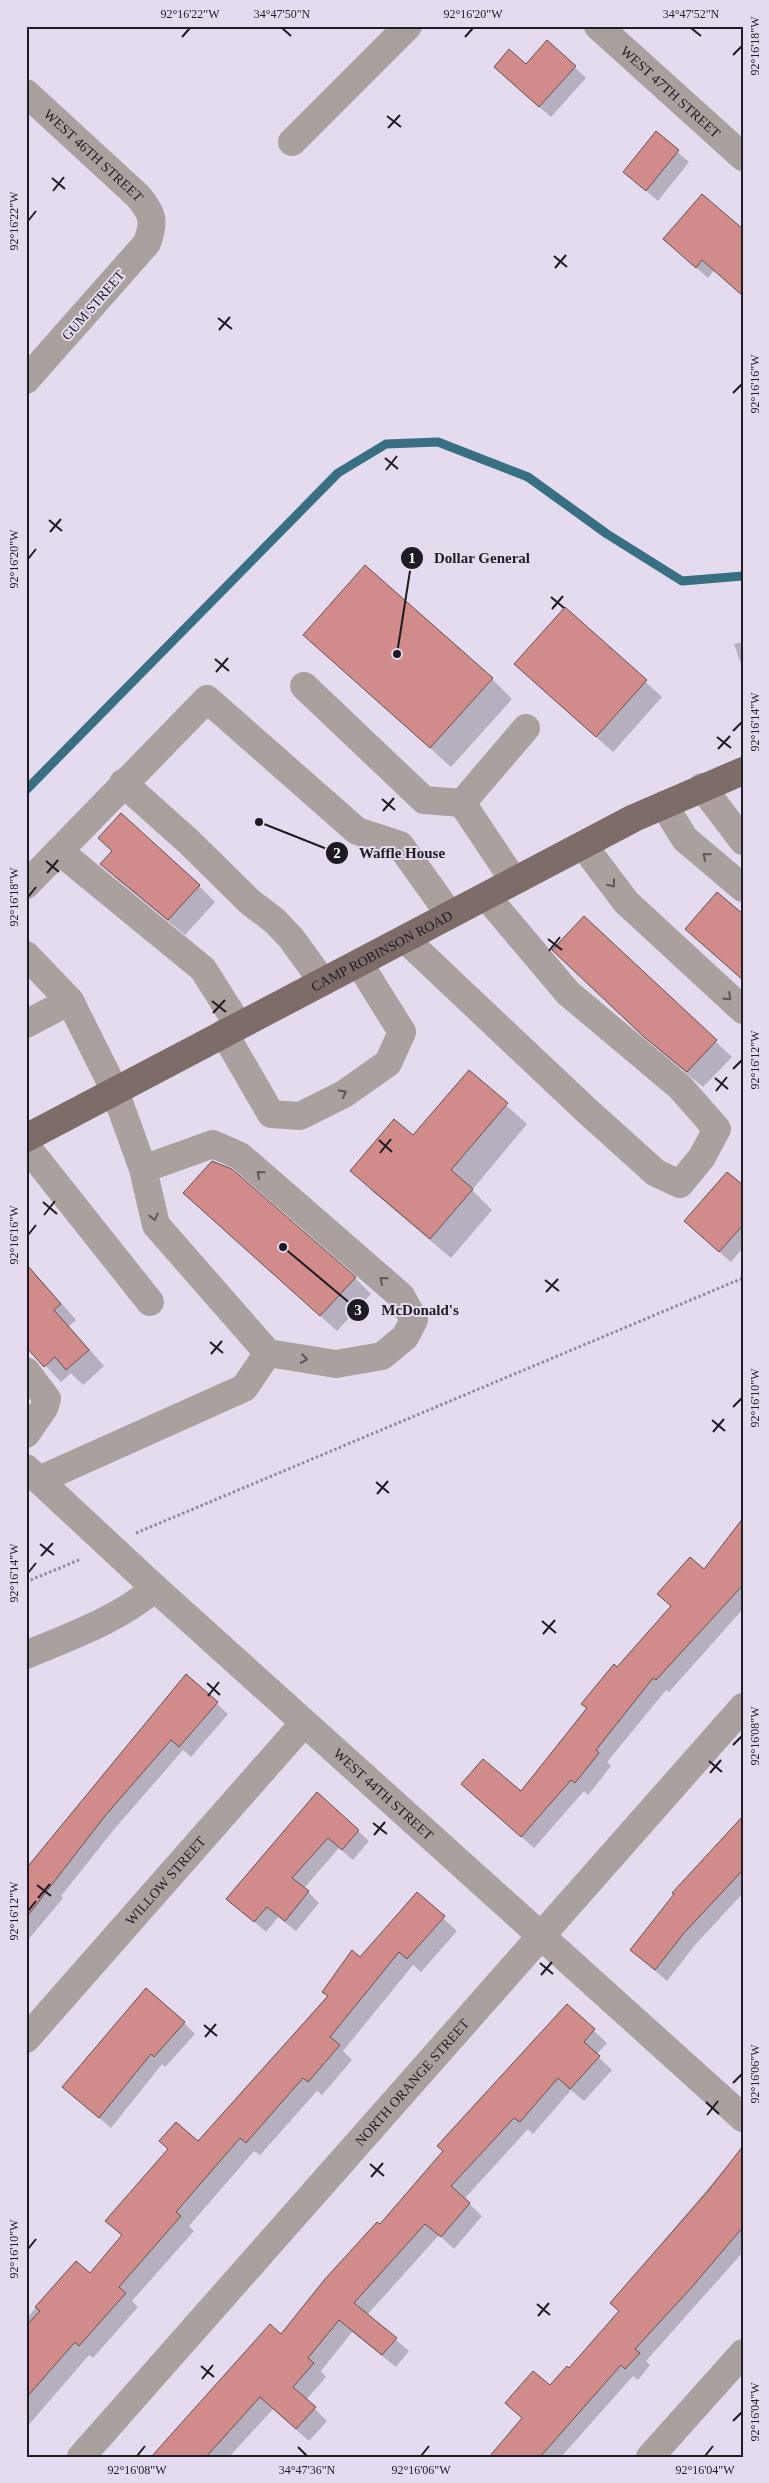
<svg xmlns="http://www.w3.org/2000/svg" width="769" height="2483" viewBox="0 0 769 2483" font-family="'Times New Roman',serif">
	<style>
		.shadow { fill: #0003 }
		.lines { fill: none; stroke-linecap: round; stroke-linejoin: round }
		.stream { stroke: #396f82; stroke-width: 9 }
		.building { fill: #d08b8a; stroke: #655150 }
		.path { stroke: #918b99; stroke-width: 3; stroke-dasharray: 2.5 2.5; stroke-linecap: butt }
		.minor { stroke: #aaa09d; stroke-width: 28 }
		.major { stroke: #7d6c67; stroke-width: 28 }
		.oneway { stroke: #5d5759 }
		.ticks { fill: none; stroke: #1e1b22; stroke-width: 2 }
		.labels { text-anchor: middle; stroke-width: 4; stroke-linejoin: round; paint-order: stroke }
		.street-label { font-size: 14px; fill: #1e1b22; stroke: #e4dbee }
		.leader { fill: none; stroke: #1e1b22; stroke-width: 2 }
		.callout-dot { fill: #1e1b22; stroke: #e4dbee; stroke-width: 2 }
		.mark-label { font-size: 15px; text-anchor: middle; font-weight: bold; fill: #fff }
		.callout-label { font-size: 15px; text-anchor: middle; font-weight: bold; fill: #1e1b22; stroke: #e4dbee; stroke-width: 4; stroke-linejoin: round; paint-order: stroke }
		.neatline { fill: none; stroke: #1e1b22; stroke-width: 2 }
		.ticks-label { font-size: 12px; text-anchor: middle; fill: #1e1b22 }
	</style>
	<rect width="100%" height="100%" fill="#e4dbee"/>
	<path class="shadow" d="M548,42L586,78L551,117L506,78L526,66Z
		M656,133L689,162L658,201L625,172Z
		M743,233L708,278L676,250Z
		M565,609L662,697L613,752L532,680Z
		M304,635L492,679L512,699L451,767Z
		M743,642V670L734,644Z
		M113,852L199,886L215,902L185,935L118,880L102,864Z
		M743,916V980L686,929Z
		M584,918L732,1057L703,1087L662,1053L570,966Z
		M469,1072L527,1124L472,1190L492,1210L451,1258L372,1191L352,1170L414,1137Z
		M743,1187V1248L731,1262L697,1232Z
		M184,1193L355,1278L371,1294L337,1331Z
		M26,1263L76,1320L69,1326L104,1366L83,1385L71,1373L61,1382L26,1345Z
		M743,1520V1609L669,1692L666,1690L607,1762L611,1766L588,1795L584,1791L534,1848L475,1796L521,1793L617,1668L704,1570Z
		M186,1676L228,1714L191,1757L183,1750L116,1827L61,1896L63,1898L27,1941L26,1865L29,1867Z
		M317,1794L369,1841L353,1860L339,1848L304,1888L319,1903L296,1931L278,1917L266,1932L228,1899Z
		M743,1816V1893L695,1945L667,1981L631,1950L676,1894L674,1893Z
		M417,1894L457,1931L421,1972L413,1965L343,2051L352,2060L322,2095L317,2091L260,2155L254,2151L189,2226L194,2231L132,2301L138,2307L93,2358L89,2355L26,2428V2319L76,2262L90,2275L122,2236L107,2221L198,2143Z
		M567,2006L607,2043L596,2055L612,2070L584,2101L571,2090L533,2134L528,2129L464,2199L482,2216L454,2249L439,2235L367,2315L409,2351L396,2367L352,2332L321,2371L326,2377L306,2400L327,2421L309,2441L273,2409L229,2457H152L270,2326L281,2335L380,2226Z
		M184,2023L195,2034L165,2067L162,2064L111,2128L63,2087Z
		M734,2158L743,2165V2252L646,2361L650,2365L638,2380L633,2376L561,2457H491L550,2387L569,2370L620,2312L611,2303Z"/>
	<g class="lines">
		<path class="stream" d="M26,790L338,473L386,444L438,442L528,477L607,534L682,581L743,576"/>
	</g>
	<path class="building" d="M547,40L576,66L539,107L494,67L509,49L526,64Z
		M656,131L679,150L646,191L623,172Z
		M702,194L743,229V296L702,260L696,268L663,239Z
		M365,565L493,678L430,748L303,635Z
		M565,607L647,680L596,737L514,664Z
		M121,813L200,885L168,920L100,864L112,851L98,838Z
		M717,892L743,914V980L685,929Z
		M584,916L717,1040L687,1072L644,1037L552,950Z
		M469,1070L508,1103L451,1170L473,1189L430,1239L350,1171L394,1119L413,1135Z
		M212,1161L232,1169L356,1277L320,1316L183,1193Z
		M727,1172L743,1185V1225L719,1252L684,1221Z
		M26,1264L61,1304L54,1310L89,1350L66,1370L55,1357L44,1367L26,1347Z
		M743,1518V1585L656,1680L653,1678L596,1750L599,1753L575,1783L571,1780L521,1837L461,1784L483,1759L521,1791L587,1708L581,1704L614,1664L617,1667L671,1606L657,1594L690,1557L704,1569Z
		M186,1674L218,1702L179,1747L171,1740L105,1816L26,1918V1863L29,1865Z
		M317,1792L359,1830L342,1850L328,1838L292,1878L309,1891L285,1921L267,1907L254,1922L226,1899Z
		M743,1816V1870L684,1933L655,1970L630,1950L674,1894L672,1893Z
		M417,1892L445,1916L407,1959L399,1952L330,2037L340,2045L308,2082L303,2078L246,2143L240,2138L176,2212L181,2216L119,2287L126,2293L79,2346L75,2342L26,2398V2326L40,2311L35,2307L76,2261L90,2273L122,2235L105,2221L168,2149L159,2141L176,2122L198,2141L328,1996L322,1992L352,1950L360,1957Z
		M146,1988L185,2022L154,2057L151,2054L99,2118L62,2087Z
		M567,2004L595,2029L584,2042L600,2056L570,2089L558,2078L520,2122L514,2118L451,2186L470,2203L441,2237L425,2224L354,2303L397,2338L382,2355L339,2320L308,2358L314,2363L293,2387L316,2407L296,2429L260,2397L206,2457H151L270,2324L281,2334L325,2279L377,2222L380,2224L443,2151L437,2146Z
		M743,2146V2227L692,2287L635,2349L640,2353L625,2369L621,2365L540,2457H489L522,2418L505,2403L533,2371L550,2385L567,2366L569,2368L619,2311L610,2303L708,2191Z"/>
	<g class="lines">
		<path class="path" d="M136,1533L743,1278
			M26,1582L81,1559"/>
		<g class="minor">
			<path id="s1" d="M598,26L743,157"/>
			<path id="s2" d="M26,93L138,196C153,214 155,221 147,243L26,380"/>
			<path d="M292,142L408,26"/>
			<path d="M304,686L424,800L462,803"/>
			<path d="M123,783L188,841L250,902L275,921L291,938L323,982"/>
			<path d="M702,787L743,841"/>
			<path d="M664,805L685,839L743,888"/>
			<path d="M583,845L626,902L743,1010"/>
			<path d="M59,851L203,969L239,1026"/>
			<path d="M514,881L462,803L526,728"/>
			<path d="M26,885L207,699L357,831L400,845L450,915"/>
			<path d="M405,939L585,1109L656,1173L680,1184L702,1157L717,1129L680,1087L568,993L486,896"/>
			<path d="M26,955L70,1001"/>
			<path d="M26,1024L70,1001L115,1091L143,1169L156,1225L268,1353L336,1364L382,1356L405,1337L414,1320L401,1296L240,1156L213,1144L143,1169"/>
			<path d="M224,1033L271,1114L300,1116L344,1094L388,1063L402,1032L359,963"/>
			<path d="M26,1146L150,1302"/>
			<path d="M26,1371L47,1399L44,1408L26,1434"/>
			<path id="s3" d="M26,1468L155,1588L743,2118"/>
			<path d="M39,1480L244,1388L268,1353"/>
			<path d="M26,1655C71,1636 118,1620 155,1588"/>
			<path id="s4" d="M26,2039L304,1723"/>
			<path id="s5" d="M81,2457L743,1707"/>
			<path d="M650,2457L743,2353"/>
		</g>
		<path class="major" id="s6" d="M26,1138L634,818L743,771"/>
	</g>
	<defs><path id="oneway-chevron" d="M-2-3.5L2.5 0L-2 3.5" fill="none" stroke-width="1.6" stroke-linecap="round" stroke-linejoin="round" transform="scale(1.25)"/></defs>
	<g class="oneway">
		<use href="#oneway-chevron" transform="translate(706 856) rotate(-140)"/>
		<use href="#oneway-chevron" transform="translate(612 884) rotate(53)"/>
		<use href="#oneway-chevron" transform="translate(728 997) rotate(43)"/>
		<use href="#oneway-chevron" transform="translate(343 1093) rotate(-30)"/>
		<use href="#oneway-chevron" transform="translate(260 1174) rotate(-139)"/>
		<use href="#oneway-chevron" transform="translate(154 1217) rotate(77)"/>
		<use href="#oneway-chevron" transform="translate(383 1280) rotate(-139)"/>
		<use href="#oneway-chevron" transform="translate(304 1359) rotate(9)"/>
	</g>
	<path class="ticks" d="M282,28L291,36M691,28L701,36M182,37L190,28M465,37L473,28M733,55L742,46M387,116L401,127M388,128L400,115M52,178L65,189M53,191L64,177M28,221L36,211M554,256L567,267M555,268L566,255M218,318L232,329M219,330L230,317M733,393L742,384M385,458L398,469M386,470L397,456M49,520L62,531M50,532L61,519M28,559L36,549M551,597L564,608M552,609L563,596M215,659L229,671M216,672L228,658M733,731L742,722M717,737L731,748M718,749L730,736M382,799L395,810M383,811L394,798M46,861L59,872M47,873L58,860M28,897L36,887M548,939L562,950M549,951L560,937M212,1001L226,1012M213,1013L225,1000M733,1069L742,1060M715,1078L728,1089M716,1091L727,1077M379,1140L392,1152M380,1153L391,1139M43,1202L57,1214M44,1215L55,1201M28,1235L36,1225M545,1280L559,1291M546,1292L558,1279M210,1342L223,1353M211,1354L222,1341M733,1407L742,1398M712,1420L725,1431M713,1432L724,1419M376,1482L389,1493M377,1494L388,1481M40,1544L54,1555M41,1556L53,1543M28,1573L36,1563M542,1621L556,1633M543,1634L555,1620M207,1683L220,1695M208,1696L219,1682M733,1745L742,1736M709,1761L722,1772M710,1773L721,1760M373,1823L387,1834M374,1835L385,1822M37,1885L51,1896M38,1898L50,1884M28,1911L36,1901M540,1963L553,1974M541,1975L552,1962M204,2025L217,2036M205,2037L216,2024M733,2083L742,2074M706,2102L719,2114M707,2115L718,2101M370,2164L384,2176M371,2177L383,2163M28,2249L36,2239M537,2304L550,2315M538,2316L549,2303M201,2366L214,2377M202,2379L213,2365M733,2421L742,2412M298,2447L307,2456M137,2456L145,2446M421,2456L429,2446M705,2456L713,2446"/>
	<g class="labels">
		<g class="street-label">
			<text dy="5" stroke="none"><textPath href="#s1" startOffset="98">WEST 47TH STREET</textPath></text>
			<text dy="5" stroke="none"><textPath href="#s2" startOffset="92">WEST 46TH STREET</textPath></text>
			<text transform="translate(93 305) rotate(-49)" y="5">GUM STREET</text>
			<text dy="5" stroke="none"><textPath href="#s6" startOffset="402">CAMP ROBINSON ROAD</textPath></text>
			<text dy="5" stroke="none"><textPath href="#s3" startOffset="484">WEST 44TH STREET</textPath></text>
			<text dy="5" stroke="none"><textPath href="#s4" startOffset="211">WILLOW STREET</textPath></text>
			<text dy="5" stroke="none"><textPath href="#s5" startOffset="500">NORTH ORANGE STREET</textPath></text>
		</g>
	</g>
	<path class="leader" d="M397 654L412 558M259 822L337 853M283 1247L358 1310"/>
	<g class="callout-dot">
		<circle cx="397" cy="654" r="5"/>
		<circle cx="259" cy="822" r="5"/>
		<circle cx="283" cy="1247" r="5"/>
		<circle cx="412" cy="558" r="12"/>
		<circle cx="337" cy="853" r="12"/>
		<circle cx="358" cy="1310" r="12"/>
	</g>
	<g class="mark-label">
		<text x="412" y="563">1</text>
		<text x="337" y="858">2</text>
		<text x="358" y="1315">3</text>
	</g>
	<g class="callout-label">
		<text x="482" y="563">Dollar General</text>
		<text x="402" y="858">Waffle House</text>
		<text x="420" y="1315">McDonald's</text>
	</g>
	<rect width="769" height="2483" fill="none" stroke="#e4dbee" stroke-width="55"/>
	<rect x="28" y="28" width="714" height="2428" class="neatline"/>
	<g class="ticks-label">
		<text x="190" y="18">92°16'22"W</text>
		<text x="282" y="18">34°47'50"N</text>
		<text x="473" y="18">92°16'20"W</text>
		<text x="691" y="18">34°47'52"N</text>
		<text transform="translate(755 46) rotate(-90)" y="4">92°16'18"W</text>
		<text transform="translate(14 221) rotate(-90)" y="4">92°16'22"W</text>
		<text transform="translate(755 384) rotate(-90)" y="4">92°16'16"W</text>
		<text transform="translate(14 559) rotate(-90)" y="4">92°16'20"W</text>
		<text transform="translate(755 722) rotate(-90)" y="4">92°16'14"W</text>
		<text transform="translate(14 897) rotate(-90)" y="4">92°16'18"W</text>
		<text transform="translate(755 1060) rotate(-90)" y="4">92°16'12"W</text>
		<text transform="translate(14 1235) rotate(-90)" y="4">92°16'16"W</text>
		<text transform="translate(755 1398) rotate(-90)" y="4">92°16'10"W</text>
		<text transform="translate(14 1573) rotate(-90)" y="4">92°16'14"W</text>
		<text transform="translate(755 1736) rotate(-90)" y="4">92°16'08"W</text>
		<text transform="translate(14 1911) rotate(-90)" y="4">92°16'12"W</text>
		<text transform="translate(755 2074) rotate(-90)" y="4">92°16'06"W</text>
		<text transform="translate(14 2249) rotate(-90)" y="4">92°16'10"W</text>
		<text transform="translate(755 2412) rotate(-90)" y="4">92°16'04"W</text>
		<text x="137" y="2474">92°16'08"W</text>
		<text x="307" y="2474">34°47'36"N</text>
		<text x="421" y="2474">92°16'06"W</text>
		<text x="705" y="2474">92°16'04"W</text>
	</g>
</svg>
